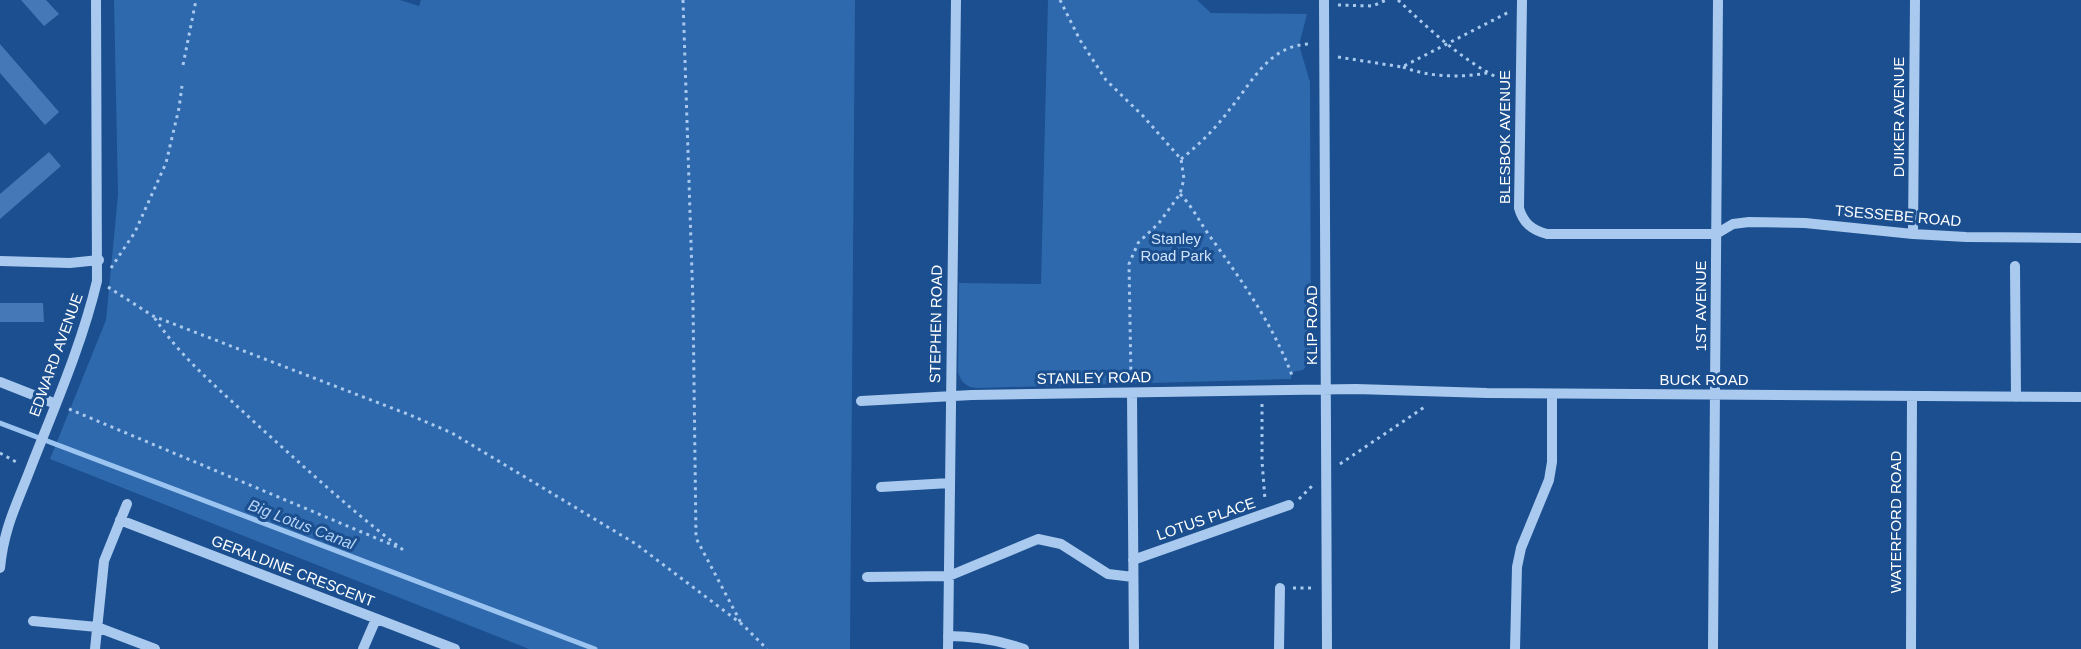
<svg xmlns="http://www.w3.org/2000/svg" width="2081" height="649" viewBox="0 0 2081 649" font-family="Arial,sans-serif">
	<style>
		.green { fill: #2e69ad }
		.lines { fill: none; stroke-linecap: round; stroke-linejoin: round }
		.stream { stroke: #9cc4f0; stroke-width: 5 }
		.building { fill: #4478b7 }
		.path { stroke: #a9c9ee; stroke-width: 3; stroke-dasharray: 3 4.5; stroke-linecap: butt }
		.minor { stroke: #a9c9ee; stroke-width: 10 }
		.labels { text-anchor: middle; stroke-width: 6; stroke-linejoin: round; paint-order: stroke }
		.street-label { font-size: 15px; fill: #fff; stroke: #1b4f8f }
		.park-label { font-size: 15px; fill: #cfe3fa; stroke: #1b4f8f }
		.water-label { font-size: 16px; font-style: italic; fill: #b5d3f5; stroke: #1b4f8f }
	</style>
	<rect width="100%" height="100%" fill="#1b4f8f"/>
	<path class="green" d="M114,0H400L419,6L421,0H855L850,649H529L50,459L106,320L118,195Z
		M1048,0H1197L1211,13L1307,14L1299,45L1310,82L1311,360L1303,370L1292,372L1291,379L978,388C967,388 960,382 958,371L959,283L1041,284Z"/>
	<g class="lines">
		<path class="stream" d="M0,423L595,649"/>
	</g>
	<path class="building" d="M21,0H46L59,14L44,26Z
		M0,44L59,112L45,125L0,73Z
		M49,152L61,166L0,219V194Z
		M0,303H43L44,322H0Z"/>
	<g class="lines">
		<path class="path" d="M683,0L693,303L696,538L741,623
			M1060,0L1080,40L1106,80L1143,116L1181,159L1184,179L1180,194L1159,223L1138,243L1129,264L1131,379
			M1398,0C1432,32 1465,63 1508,83
			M1338,5L1373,6L1386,0
			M1338,57L1402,67L1509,12
			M183,65L196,0
			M1403,67C1428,77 1461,78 1487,73
			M1181,159C1199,145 1216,128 1230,109C1253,81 1269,45 1310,44
			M1180,194C1192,206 1199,221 1209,235C1242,281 1273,324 1293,378
			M111,268L135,232L166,163L179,108L182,86
			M108,287L153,316L410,415L452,433L636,544L743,625L767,649
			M1262,404V461L1265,500
			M69,409L402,549C349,509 301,464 252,420C218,388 180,357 154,317
			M0,453L18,463
			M1340,464L1426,406
			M1299,499L1313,485
			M1293,588H1314"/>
		<path class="minor" d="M1324,0L1327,649
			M1522,0L1519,208C1523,223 1532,230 1547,234H1716L1733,224L1749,222L1805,223L1913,234L1966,237L2081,238
			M1913,234L1915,0
			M0,261L70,263L99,260
			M2015,266L2016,397
			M0,382L56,404
			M1132,393L1134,649
			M861,401L972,395L1356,389L1487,393L2081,397
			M881,487L950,483
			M120,520L455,649
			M1133,560L1289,505
			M0,568C4,527 17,504 31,467C55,406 82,344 97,281L96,0
			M867,577L949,576L1038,539L1061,544L1108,574L1133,577
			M33,621L97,627L155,649
			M948,636C976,636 998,640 1024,649
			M95,649L104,561L127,504
			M363,649L376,619
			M948,649L956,0
			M1279,649L1280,588
			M1515,649L1517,567L1521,548L1549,480L1552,462V394
			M1713,649L1718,0
			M1911,649L1912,396"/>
	</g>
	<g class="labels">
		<g class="street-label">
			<text transform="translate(1899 117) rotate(-90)" y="5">DUIKER AVENUE</text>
			<text transform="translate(1505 137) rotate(-90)" y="5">BLESBOK AVENUE</text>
			<text transform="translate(1898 216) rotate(5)" y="5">TSESSEBE ROAD</text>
			<text transform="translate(1701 306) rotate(-90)" y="5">1ST AVENUE</text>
			<text transform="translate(936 324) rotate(-89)" y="5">STEPHEN ROAD</text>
			<text transform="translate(1312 325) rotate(-90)" y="5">KLIP ROAD</text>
			<text transform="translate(56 355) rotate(-70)" y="5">EDWARD AVENUE</text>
			<text transform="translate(1094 378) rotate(-1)" y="5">STANLEY ROAD</text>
			<text x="1704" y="385">BUCK ROAD</text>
			<text transform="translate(1206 519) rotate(-19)" y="5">LOTUS PLACE</text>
			<text transform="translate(1896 522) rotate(-90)" y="5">WATERFORD ROAD</text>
			<text transform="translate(293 571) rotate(21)" y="5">GERALDINE CRESCENT</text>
		</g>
		<g class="park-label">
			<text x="1176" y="244">Stanley<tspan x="1176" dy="17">Road Park</tspan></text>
		</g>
		<g class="water-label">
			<text transform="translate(302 524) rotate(21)" y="6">Big Lotus Canal</text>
		</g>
	</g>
</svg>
